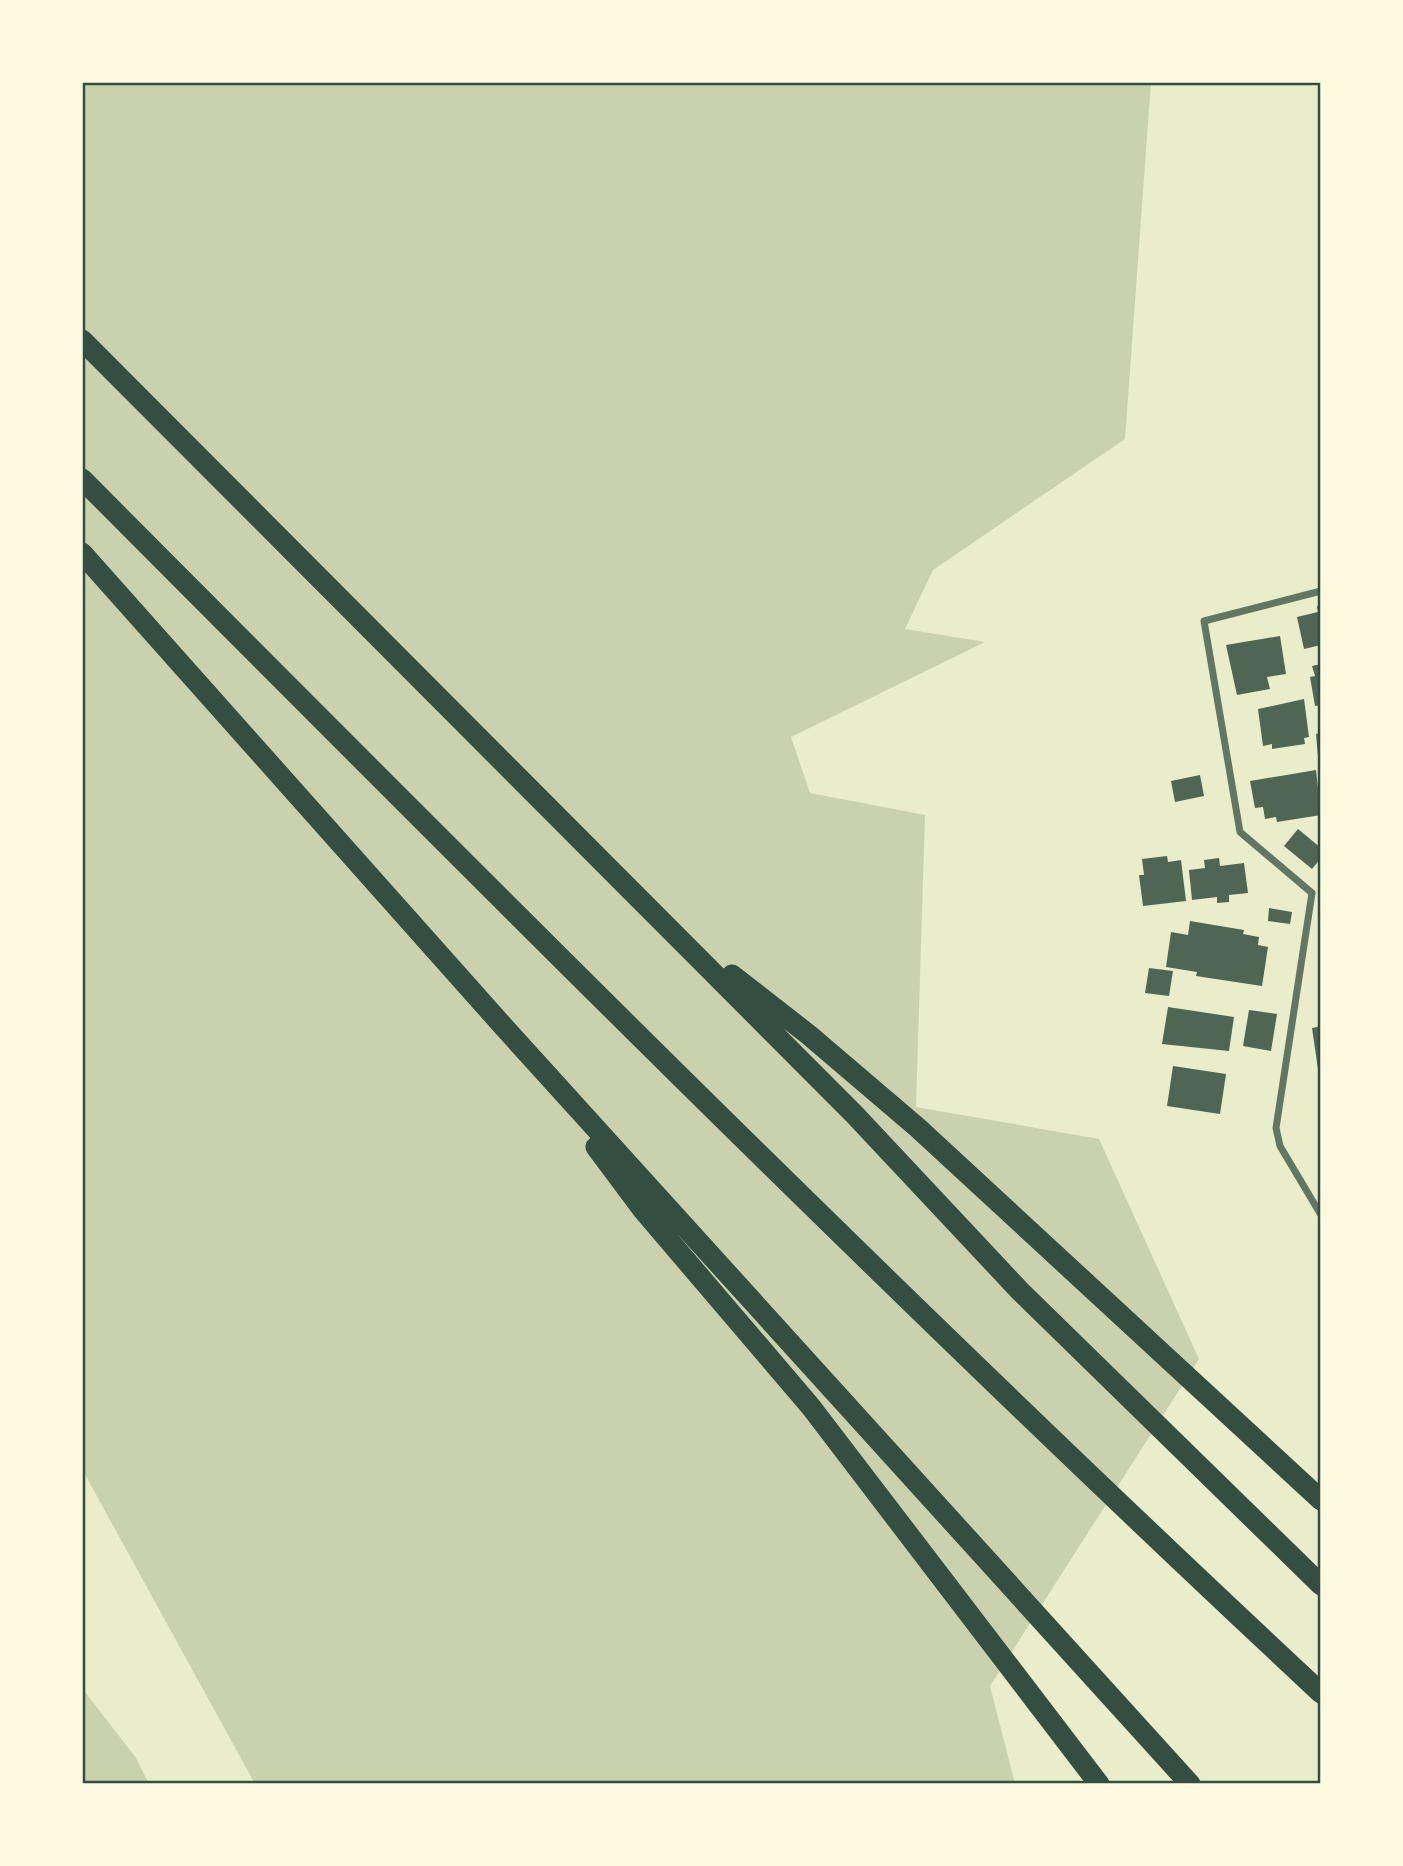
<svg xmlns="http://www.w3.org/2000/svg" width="1403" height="1866" viewBox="0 0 1403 1866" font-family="Signika,sans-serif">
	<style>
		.green { fill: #cad2ad }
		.building { fill: #4f6655 }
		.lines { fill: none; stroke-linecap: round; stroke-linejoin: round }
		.minor { stroke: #617663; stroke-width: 7 }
		.motorway { stroke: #344e41; stroke-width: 21 }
		.neatline { fill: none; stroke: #344e41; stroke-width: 2.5 }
	</style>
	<rect width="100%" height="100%" fill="#e9edc9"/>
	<path class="green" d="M82,82H1151L1125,439L933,570L905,629L985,642L791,737L810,793L925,815L916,1107L1099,1139L1199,1359L990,1686L1015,1784H255L82,1469Z
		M82,1688L136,1758L149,1784H82Z"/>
	<path class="building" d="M1317,606H1321V645L1304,649L1297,617L1318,612Z
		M1280,636L1286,674L1267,677L1270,689L1237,695L1226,645Z
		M1321,664V705L1315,706L1310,677L1315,676L1312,666Z
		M1304,699L1309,737L1304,738L1305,744L1272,749V744L1263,746L1258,709Z
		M1321,733V767H1319L1316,734Z
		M1316,770L1321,815L1277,822L1276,817L1265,819L1263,807L1255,808L1250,781Z
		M1200,775L1204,796L1175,802L1171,781Z
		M1298,829L1321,848V858L1312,869L1284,846Z
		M1167,856L1168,862L1181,860L1186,901L1143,906L1139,875H1144L1142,859Z
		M1219,858L1220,866L1244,863L1248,893L1229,895V902L1217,903V897L1192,900L1189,870L1205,868L1204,860Z
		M1269,908L1292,912L1290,924L1268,921Z
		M1190,921L1244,930L1243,934L1259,937L1258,945L1268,947L1262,986L1196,976L1197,972L1166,967L1171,932L1188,935Z
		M1149,968L1173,971L1169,996L1145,993Z
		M1168,1007L1234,1017L1229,1051L1162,1044Z
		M1249,1010L1277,1014L1271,1051L1243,1046Z
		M1321,1026V1076H1319L1312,1028Z
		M1173,1066L1226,1074L1220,1114L1167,1106Z"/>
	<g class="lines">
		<path class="minor" d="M1312,893L1240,832L1204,621L1321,591
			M1312,893L1276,1128L1280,1146L1321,1215"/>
		<path class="motorway" d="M82,340L854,1114L1020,1291L1321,1585
			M82,479C490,889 898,1299 1321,1693
			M82,553L503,1026L1190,1784
			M732,975L809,1035L918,1128L1321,1500
			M596,1147L643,1210L811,1407L1099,1784"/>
	</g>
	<rect width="1403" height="1866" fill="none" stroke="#fefae0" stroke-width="168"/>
	<rect x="84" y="84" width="1235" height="1698" class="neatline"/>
</svg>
